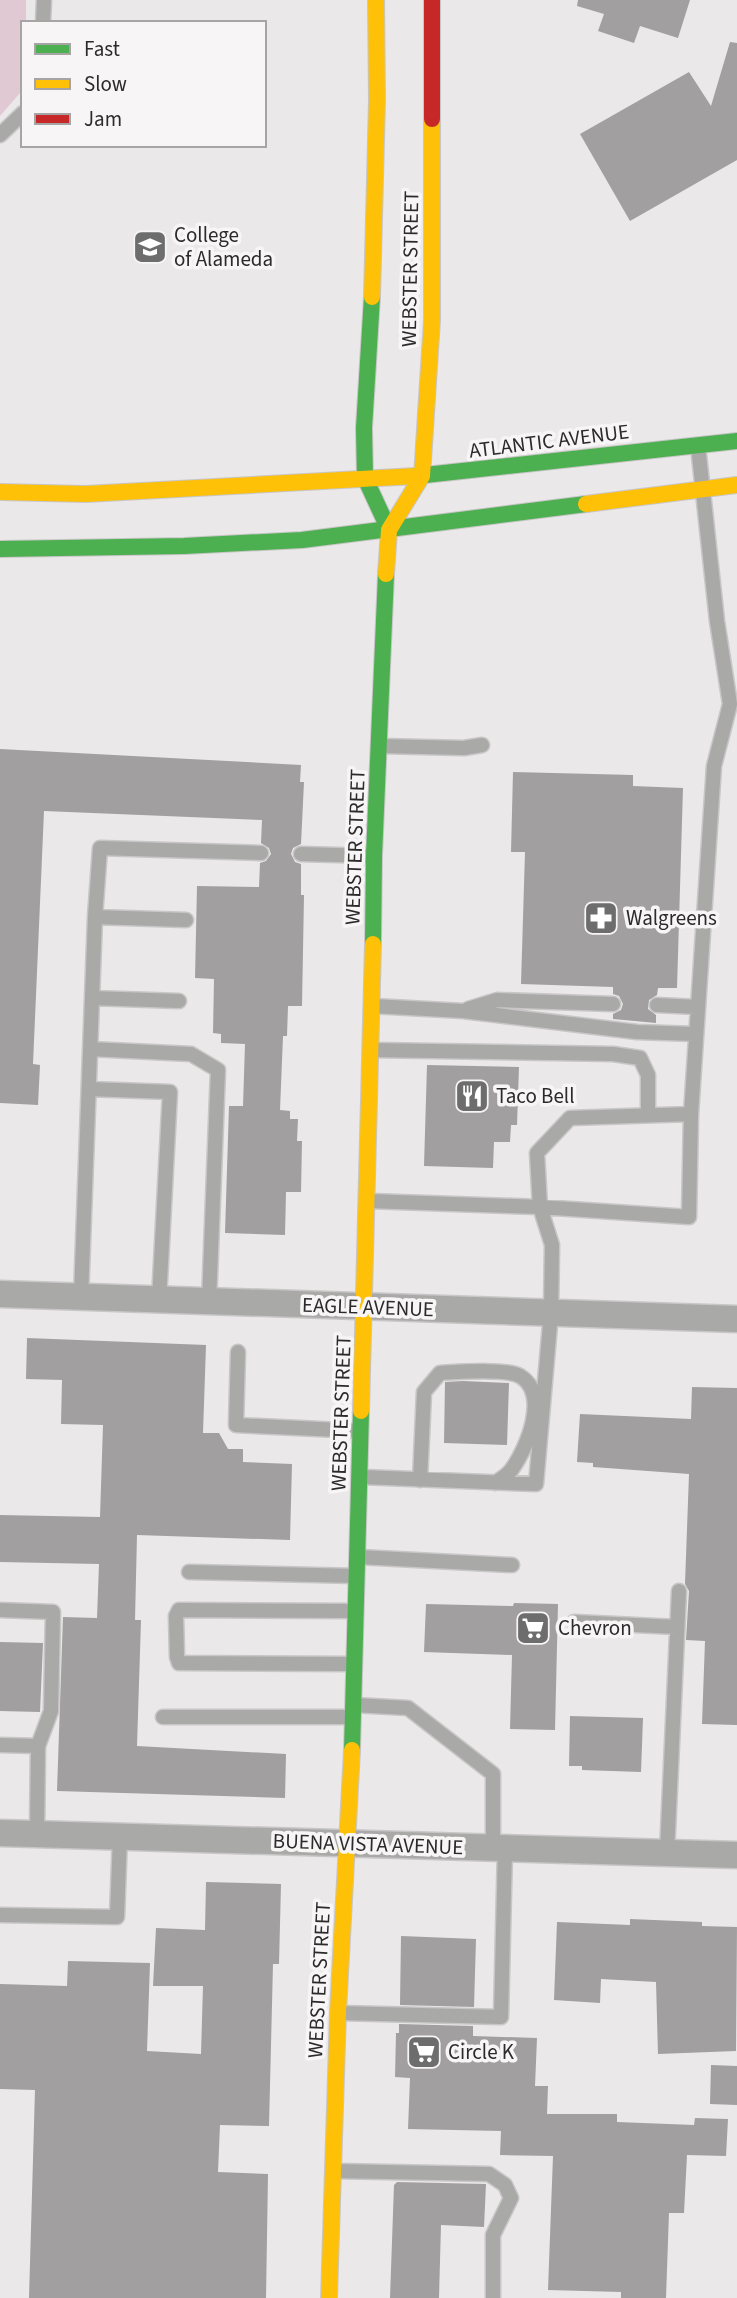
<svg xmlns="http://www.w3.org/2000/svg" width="737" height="2298" viewBox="0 0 737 2298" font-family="'Source Sans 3',sans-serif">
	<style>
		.green { fill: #e1c9d3 }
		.building { fill: #a19fa0 }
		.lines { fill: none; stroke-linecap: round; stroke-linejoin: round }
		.lane-casing { stroke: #c8c6c7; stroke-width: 17 }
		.street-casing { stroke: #c8c6c7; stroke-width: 29 }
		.fast-casing { stroke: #c8c6c7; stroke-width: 18 }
		.slow-casing { stroke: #c8c6c7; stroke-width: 18 }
		.jam-casing { stroke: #c8c6c7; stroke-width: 18 }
		.lane { stroke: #a9a9a8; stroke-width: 14 }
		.street { stroke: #a9a9a8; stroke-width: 26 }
		.fast { stroke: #4caf50; stroke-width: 16 }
		.slow { stroke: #ffc107; stroke-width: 16 }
		.jam { stroke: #c62828; stroke-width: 16 }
		.labels { text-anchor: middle; stroke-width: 7; stroke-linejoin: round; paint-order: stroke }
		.poi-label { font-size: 21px; fill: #2c2b2b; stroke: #f8f5f6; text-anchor: start }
		.street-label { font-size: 21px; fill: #2c2b2b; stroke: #f8f5f6 }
	</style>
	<rect width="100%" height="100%" fill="#eae8e9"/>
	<path class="green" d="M0,0H26V23H23V86L20,93L0,116Z"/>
	<path class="building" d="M578,0H690L678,38L640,26L634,43L598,31L604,14L577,6Z
		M730,42L737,43V160L630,221L580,134L689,72L711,106Z
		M0,749L301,765L300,782H304L301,844L293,848L291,854L295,862L301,864V895H304L302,1006H288L287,1036H283L280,1110L290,1111V1119H298L297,1141H302L301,1192H286L285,1235L225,1233L229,1106H243L245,1044L221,1043V1034L213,1033L214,979L195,978L197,886L259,887L260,863L266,861L271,854L269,848L261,843L262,820L44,811L33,1064L40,1065L38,1105L0,1103Z
		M513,772L633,775V786L683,788L677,988H658L657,995L649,1000L648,1009L656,1015V1023L613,1019V1014L621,1010L623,1004L619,996L613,994V987L521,984L525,852H511Z
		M427,1065L519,1067L517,1125H511L510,1142H494L493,1168L424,1166Z
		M27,1338L206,1345L203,1433H219L228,1449H243V1462L292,1464L290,1540L137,1535L135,1620H141L137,1746L286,1754L285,1798L57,1791L63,1617L97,1618L99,1564L0,1562V1515L100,1517L103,1425L61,1424L62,1380L26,1379Z
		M463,1381L509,1383L507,1445L444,1443L445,1382Z
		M692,1387L737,1388V1725L702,1724L705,1641L686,1640L689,1591L685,1584L689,1474L593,1467V1463L577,1462L580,1414L691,1419Z
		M514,1603L558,1604L555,1730L510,1729L512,1655L424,1652L426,1604L513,1606Z
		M0,1642L43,1643L40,1712L0,1711Z
		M570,1716L643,1718L641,1772L582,1770V1766H569Z
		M206,1882L281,1884L279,1964H273L269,2126L220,2125L218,2172L268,2174L266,2298H29L35,2090L0,2089V1984L67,1986L68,1961L150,1963L147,2051L201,2054L203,1986H153L156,1928L205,1930Z
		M630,1919L702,1922V1926L737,1927L736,2051L658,2054L656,1982L601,1979L600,2003L554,2000L557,1922L630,1925Z
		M401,1936L476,1939L474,2007L400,2005Z
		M399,2024L473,2026V2036L537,2038L535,2086H548L547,2114H617V2122L694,2125L695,2118L728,2119L726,2156L687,2155L684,2213H669L666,2298H621V2292L548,2290L553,2156L500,2155L501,2131L408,2129L410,2078L395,2077L396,2033H399Z
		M711,2065L737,2066V2105L710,2104Z
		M397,2182L486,2184L484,2227L441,2225L439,2298H390L394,2185Z"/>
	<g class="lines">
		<g class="lane-casing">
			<path id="lane" d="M43,23L44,0
				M0,135L23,113
				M381,746L464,748L482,745
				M301,854L373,856
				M95,917L186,920
				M92,998L179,1001
				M657,1005L697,1007
				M373,1006L463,1011L637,1032L695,1034
				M468,1009L497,1000L613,1004
				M90,1049L191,1054L218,1070L209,1302
				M372,1050L613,1054L640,1058L648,1075V1115
				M89,1089L170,1092L159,1300
				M369,1201L540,1207L537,1153L570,1118L691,1114L714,766L730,704L717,621L698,446
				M81,1297L95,917L100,848L261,853
				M238,1352L236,1425L360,1431
				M362,1477L536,1484L551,1313L552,1245L540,1207L689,1217L691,1114
				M420,1480L424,1392L440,1373C458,1372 505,1368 520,1376C550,1394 527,1448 512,1469C508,1475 501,1479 495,1483
				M359,1557L512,1565
				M189,1572L356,1576
				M0,1610L53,1612L51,1711L38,1746
				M574,1622L677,1627
				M353,1664L179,1663L177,1657L176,1616L179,1610L355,1611
				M354,1705L408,1708L493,1774V1848
				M163,1717H352
				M0,1745L38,1746L37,1834
				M667,1853L679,1591
				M0,1915L117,1917L120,1836
				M339,2013L501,2017L505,1848
				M334,2171L489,2174L505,2185L511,2198L493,2235V2298"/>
		</g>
		<g class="street-casing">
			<path id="street" d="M0,1294L737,1319
				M0,1833L737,1855"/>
		</g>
		<g class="fast-casing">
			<path id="fast" d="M372,297L364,428L365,478L389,530
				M416,476L737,441
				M0,549L184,546L302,540L586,504
				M373,944L374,856L386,574
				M352,1750L361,1411"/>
		</g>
		<g class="slow-casing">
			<path id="slow" d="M372,297L377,100L376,0
				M0,492L86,494L416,476
				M586,504L737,485
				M386,574L389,530L422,476L432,320V119
				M361,1411L373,944
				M329,2298L338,2012L352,1750"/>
		</g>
		<g class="jam-casing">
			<path id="jam" d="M432,0V119"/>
		</g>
		<use href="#lane" class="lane"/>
		<use href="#street" class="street"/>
		<use href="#fast" class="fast"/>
		<use href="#slow" class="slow"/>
		<use href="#jam" class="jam"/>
	</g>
	<defs>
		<g id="university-square" transform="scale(1.75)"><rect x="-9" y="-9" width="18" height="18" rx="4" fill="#6e6d6e" stroke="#f8f5f6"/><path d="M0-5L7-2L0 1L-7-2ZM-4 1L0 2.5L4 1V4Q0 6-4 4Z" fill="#fff"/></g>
		<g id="pharmacy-square" transform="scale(1.75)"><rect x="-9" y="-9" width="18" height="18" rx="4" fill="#6e6d6e" stroke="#f8f5f6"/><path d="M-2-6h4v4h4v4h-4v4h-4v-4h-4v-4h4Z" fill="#fff"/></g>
		<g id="restaurant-square" transform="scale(1.75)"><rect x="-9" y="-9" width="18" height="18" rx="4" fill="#6e6d6e" stroke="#f8f5f6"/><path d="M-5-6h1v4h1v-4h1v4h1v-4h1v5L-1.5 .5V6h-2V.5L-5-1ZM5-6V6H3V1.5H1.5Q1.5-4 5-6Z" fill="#fff"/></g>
		<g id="supermarket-square" transform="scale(1.75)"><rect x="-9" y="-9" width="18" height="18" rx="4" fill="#6e6d6e" stroke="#f8f5f6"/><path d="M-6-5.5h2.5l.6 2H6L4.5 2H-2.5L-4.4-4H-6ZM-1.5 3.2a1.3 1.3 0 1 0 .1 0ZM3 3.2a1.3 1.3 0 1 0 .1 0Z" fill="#fff"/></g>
	</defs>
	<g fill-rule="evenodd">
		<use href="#university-square" x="150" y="247"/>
		<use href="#pharmacy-square" x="601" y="918"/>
		<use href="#restaurant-square" x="472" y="1096"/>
		<use href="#supermarket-square" x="533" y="1628"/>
		<use href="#supermarket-square" x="424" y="2052"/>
	</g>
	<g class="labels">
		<g class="poi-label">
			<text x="174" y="242">College<tspan x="174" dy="24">of Alameda</tspan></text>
			<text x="626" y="925">Walgreens</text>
			<text x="496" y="1103">Taco Bell</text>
			<text x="558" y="1635">Chevron</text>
			<text x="448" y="2059">Circle K</text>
		</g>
		<g class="street-label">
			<text transform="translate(410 269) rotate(-89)" y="7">WEBSTER STREET</text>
			<text transform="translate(549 441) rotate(-7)" y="7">ATLANTIC AVENUE</text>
			<text transform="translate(355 847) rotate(-88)" y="7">WEBSTER STREET</text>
			<text transform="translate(368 1307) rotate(2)" y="7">EAGLE AVENUE</text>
			<text transform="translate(341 1413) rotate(-88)" y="7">WEBSTER STREET</text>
			<text transform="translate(368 1844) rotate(2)" y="7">BUENA VISTA AVENUE</text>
			<text transform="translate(319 1980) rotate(-87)" y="7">WEBSTER STREET</text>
		</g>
	</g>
	<rect x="21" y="21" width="245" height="126" fill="#f8f5f6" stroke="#a6a4a5" stroke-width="2"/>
	<rect x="35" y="44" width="35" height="10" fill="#4caf50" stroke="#a6a4a5" stroke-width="2"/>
	<text x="84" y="56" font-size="21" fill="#2c2b2b">Fast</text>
	<rect x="35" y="79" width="35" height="10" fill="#ffc107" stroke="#a6a4a5" stroke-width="2"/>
	<text x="84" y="91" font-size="21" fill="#2c2b2b">Slow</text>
	<rect x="35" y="114" width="35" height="10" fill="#c62828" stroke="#a6a4a5" stroke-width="2"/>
	<text x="84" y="126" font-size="21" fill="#2c2b2b">Jam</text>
</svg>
